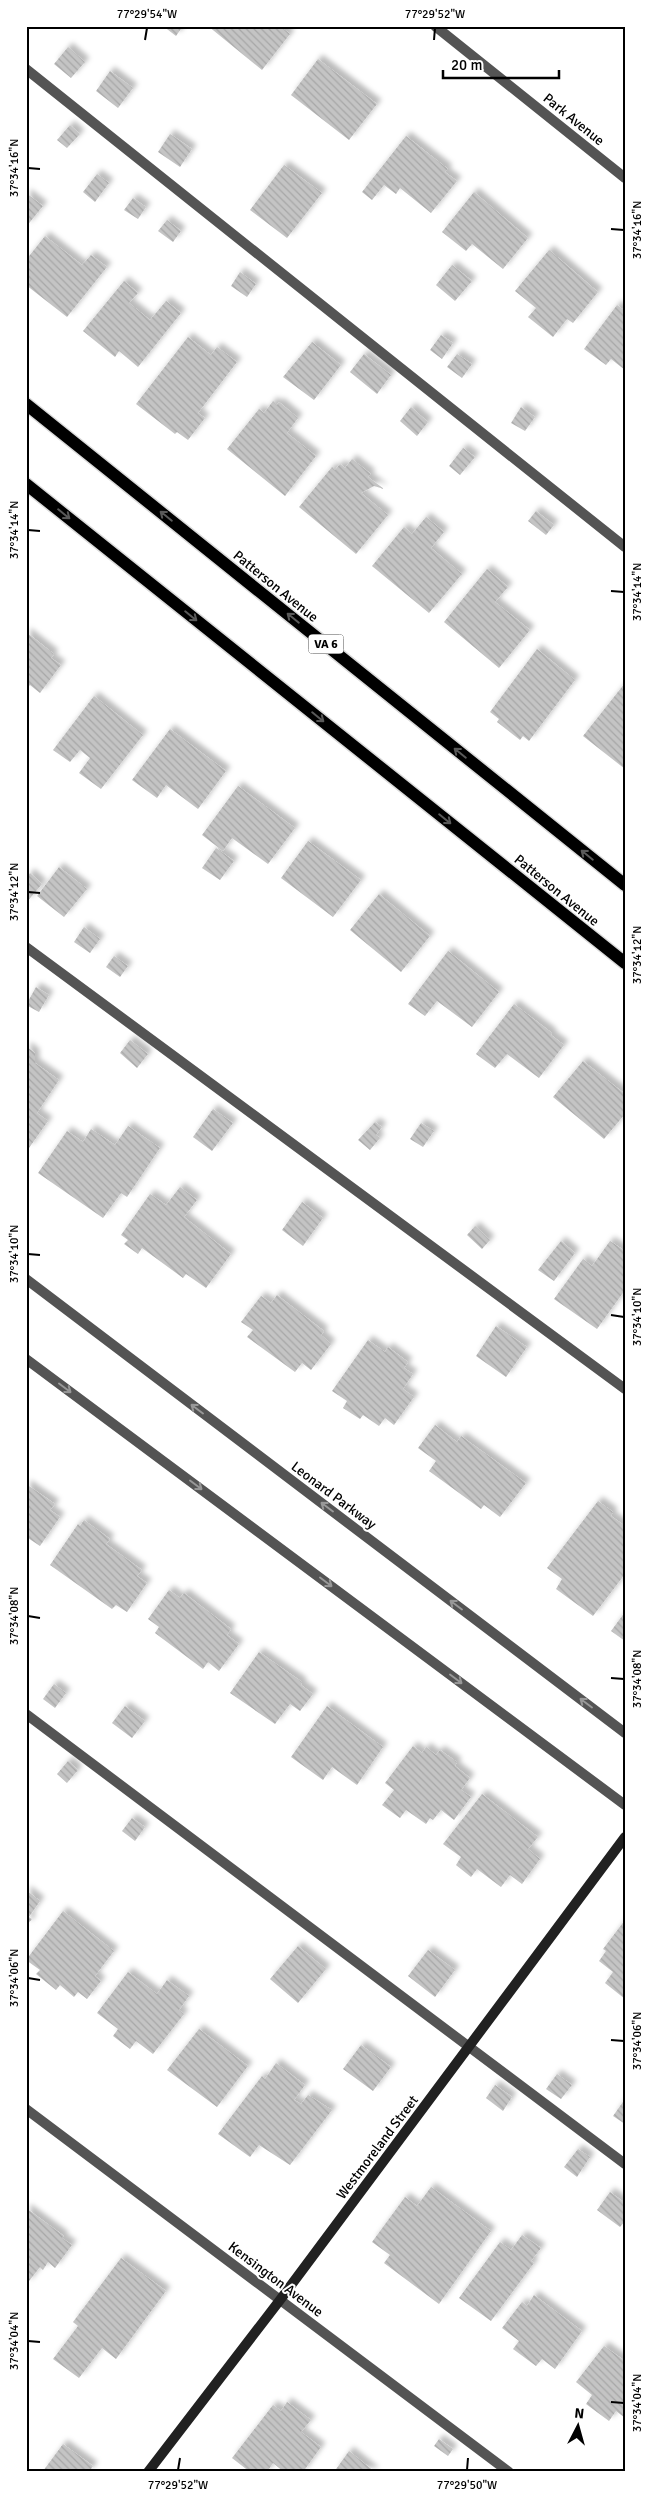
<svg xmlns="http://www.w3.org/2000/svg" width="651" height="2498" viewBox="0 0 651 2498" font-family="Signika,sans-serif">
	<style>
		.building { fill: url(#building-back-hatch); filter: url(#shadow) }
		.lines { fill: none; stroke-linecap: round; stroke-linejoin: round }
		.primary-casing { stroke: #dbdbdb; stroke-width: 15 }
		.lane { stroke: #545454; stroke-width: 10 }
		.street { stroke: #545454; stroke-width: 10 }
		.secondary { stroke: #212121; stroke-width: 10 }
		.primary { stroke: #000; stroke-width: 12 }
		.oneway { stroke: #595959 }
		.oneway2 { stroke: #989898 }
		.ticks { fill: none; stroke: #000; stroke-width: 2 }
		.labels { text-anchor: middle; stroke-width: 4; stroke-linejoin: round; paint-order: stroke }
		.shield { fill: #fff; stroke: #4c4c4c; stroke-width: 1 }
		.shield-label { font-size: 12px; font-weight: bold; fill: #000 }
		.street-label { font-size: 14px; fill: #000; stroke: #fff }
		.neatline { fill: none; stroke: #000; stroke-width: 2 }
		.ticks-label { font-size: 12px; text-anchor: middle; fill: #000 }
	</style>
	<defs>
		<pattern id="building-back-hatch" width="6" height="6" patternUnits="userSpaceOnUse" patternTransform="scale(1.25)"><rect width="6" height="6" fill="#c4c4c4"/><path d="M-1 5l2 2M0 0l6 6M5-1l2 2" fill="none" stroke="#a7a7a7"/></pattern>
		<filter id="shadow"><feDropShadow dx="4.5" dy="-4.5" stdDeviation="2.5" flood-color="#0004"/></filter>
	</defs>
	<rect width="100%" height="100%" fill="#fff"/>
	<path class="building" d="M163,26H183L176,36Z
		M208,26H280L290,34L262,70Z
		M68,47L85,62L71,78L54,64Z
		M318,59L377,104L349,140L291,95Z
		M110,71L133,88L118,108L96,91Z
		M70,125L80,134L67,148L57,140Z
		M170,134L192,149L180,167L158,152Z
		M406,136L448,169L445,172L457,181L431,213L400,188L396,194L384,185L372,200L362,192Z
		M284,165L322,193L287,238L250,210Z
		M97,174L109,183L95,202L83,192Z
		M474,192L528,238L503,269L472,244L466,251L442,232Z
		M26,193L43,206L26,227Z
		M133,198L146,207L138,219L124,210Z
		M167,220L181,231L173,242L158,231Z
		M45,236L82,265L91,255L107,267L67,317L26,285V260Z
		M549,250L598,292L573,323L567,319L553,337L528,317L536,308L515,291Z
		M452,265L472,281L455,301L436,285Z
		M240,272L256,284L247,297L231,286Z
		M124,281L138,293L129,303L150,320L166,301L181,313L138,367L119,351L115,357L83,331Z
		M617,305L625,311V370L611,359L606,365L584,349Z
		M441,335L453,343L442,359L430,350Z
		M188,337L211,355L217,347L237,362L198,413L205,418L188,440L177,432L175,434L136,404Z
		M312,342L341,365L314,400L283,377Z
		M364,354L391,375L377,394L350,372Z
		M457,354L472,364L462,378L447,367Z
		M273,401L277,405L279,402L298,418L287,433L316,456L285,496L227,449L259,409L264,413Z
		M411,407L428,422L417,436L400,421Z
		M521,407L535,417L525,431L511,423Z
		M463,448L475,457L460,475L449,466Z
		M352,459L371,474L368,477L384,489L374,486L361,493L388,515L356,554L299,507L332,467L335,470L340,464L345,468Z
		M536,511L554,525L546,535L528,521Z
		M426,517L444,532L431,548L462,574L429,613L372,566L404,527L412,534Z
		M487,569L508,587L495,602L530,630L499,668L444,622Z
		M26,632L54,654L51,658L61,665L40,693L30,685L26,689Z
		M537,649L575,680L529,741L523,736L520,740L497,722L499,719L490,712Z
		M625,683V769L583,736Z
		M94,696L143,735L101,789L79,773L90,758L80,750L70,762L53,750Z
		M170,729L226,771L198,809L166,785L157,798L132,780Z
		M238,786L295,828L268,864L232,838L223,851L202,835Z
		M308,841L361,880L333,917L281,878Z
		M216,848L234,861L220,880L202,868Z
		M59,867L87,889L64,917L37,896Z
		M30,873L42,884L26,903V878Z
		M379,894L430,936L401,972L350,930Z
		M84,927L100,939L90,953L74,942Z
		M448,951L499,992L472,1027L437,1001L425,1016L408,1004Z
		M114,956L128,966L120,977L106,967Z
		M36,987L49,995L39,1012L26,1005Z
		M514,1004L552,1033L551,1035L564,1045L539,1078L507,1054L495,1068L476,1054Z
		M130,1040L148,1054L137,1068L120,1053Z
		M26,1046L35,1053V1063L59,1080L37,1113L48,1121L29,1148L26,1147Z
		M583,1061L625,1094V1114L604,1139L553,1097Z
		M213,1109L233,1123L212,1151L193,1137Z
		M375,1122L382,1127L376,1135L380,1138L370,1150L358,1140Z
		M421,1123L434,1131L423,1147L410,1139Z
		M128,1126L160,1148L127,1197L121,1193L103,1218L38,1173L67,1131L83,1142L91,1129L115,1145Z
		M180,1187L197,1200L184,1217L231,1254L206,1288L186,1274L183,1278L142,1248L138,1254L124,1244L128,1240L121,1235L150,1194L166,1205Z
		M302,1202L323,1218L303,1246L282,1230Z
		M475,1226L490,1240L482,1249L467,1235Z
		M561,1241L575,1253L554,1281L538,1270Z
		M610,1241L625,1251V1290L597,1329L554,1299L583,1259L592,1266Z
		M277,1295L324,1331L321,1335L331,1344L311,1370L302,1363L295,1372L247,1337L253,1330L241,1322L261,1296L271,1303Z
		M496,1326L527,1347L506,1377L476,1356Z
		M368,1340L385,1352L388,1347L408,1362L404,1368L413,1374L403,1389L414,1397L394,1425L385,1418L379,1426L363,1415L360,1419L343,1408L347,1401L332,1391Z
		M435,1425L457,1442L461,1436L526,1483L500,1517L484,1505L481,1509L429,1471L436,1461L418,1448Z
		M26,1484L55,1504L50,1510L60,1517L40,1546L28,1538L26,1541Z
		M598,1501L613,1512L611,1516L625,1526V1574L593,1616L556,1589L562,1579L547,1568Z
		M84,1520L110,1539L106,1544L142,1570L137,1576L147,1583L127,1612L116,1605L112,1609L50,1565L78,1524L80,1526Z
		M169,1590L180,1598L184,1593L231,1629L227,1635L239,1644L219,1671L208,1662L203,1669L155,1633L159,1627L148,1619Z
		M625,1612V1641L611,1631Z
		M259,1652L302,1682L301,1685L313,1694L300,1711L290,1704L275,1724L230,1693Z
		M54,1684L66,1693L55,1708L43,1699Z
		M125,1706L145,1721L132,1738L112,1723Z
		M327,1706L383,1747L357,1785L332,1767L323,1780L291,1757Z
		M413,1746L422,1753L426,1747L436,1755L440,1750L457,1762L455,1766L470,1778L461,1790L471,1797L454,1820L441,1810L433,1820L430,1818L426,1824L406,1810L400,1818L382,1805L394,1790L385,1783Z
		M68,1761L78,1770L67,1783L57,1774Z
		M482,1794L538,1837L528,1849L540,1859L522,1884L510,1875L501,1887L477,1869L471,1877L456,1865L461,1857L443,1844Z
		M132,1818L145,1827L135,1841L122,1831Z
		M26,1890L40,1901L29,1917L32,1919L26,1926Z
		M63,1911L114,1951L95,1976L101,1981L87,1999L78,1992L74,1997L60,1985L56,1990L36,1974L40,1970L26,1960Z
		M625,1920V1999L605,1983L613,1972L599,1961L606,1951L603,1949Z
		M298,1946L326,1969L298,2003L270,1979Z
		M428,1950L455,1970L435,1997L408,1976Z
		M128,1972L157,1994L167,1980L189,1996L179,2010L184,2014L153,2054L136,2041L130,2049L113,2036L118,2029L97,2013Z
		M199,2029L248,2066L217,2107L167,2070Z
		M361,2045L391,2067L373,2091L343,2069Z
		M276,2063L305,2085L294,2100L301,2104L308,2095L332,2110L290,2165L259,2145L250,2157L218,2134L262,2076L265,2079Z
		M557,2074L572,2085L561,2099L546,2089Z
		M495,2085L512,2097L503,2111L486,2098Z
		M625,2099V2124L613,2116Z
		M578,2149L590,2157L577,2177L564,2167Z
		M431,2187L491,2231L439,2304L384,2263L390,2255L372,2242L405,2197L417,2206Z
		M610,2192L625,2203V2221L620,2227L597,2210Z
		M26,2208L64,2236L62,2238L72,2245L55,2268L48,2262L43,2270L40,2267L26,2285Z
		M522,2235L541,2248L531,2261L534,2263L491,2321L459,2298L500,2242L511,2250Z
		M121,2258L166,2291L116,2359L102,2348L79,2378L53,2359L78,2326L73,2322Z
		M534,2295L582,2331L555,2369L542,2359L536,2366L513,2349L519,2341L502,2328L522,2302L527,2306Z
		M604,2346L625,2361V2418L616,2411L609,2421L586,2404L592,2395L576,2382Z
		M287,2402L311,2420L301,2432L321,2447L303,2472H284L273,2463L267,2472H250L232,2458L273,2405L281,2411Z
		M439,2439L453,2449L448,2456L434,2446Z
		M63,2444L93,2466L89,2472L43,2471Z
		M349,2451L375,2472H334Z"/>
	<g class="lines">
		<g class="primary-casing">
			<path id="primary" d="M26,404L625,885
				M26,484L625,963"/>
		</g>
		<path class="lane" d="M26,69L625,547
			M26,947L625,1389
			M26,1714L625,2164"/>
		<path class="street" d="M435,26L625,178
			M26,1279L625,1733
			M26,1359L625,1805
			M26,2109L509,2472"/>
		<path class="secondary" d="M148,2472L280,2300L625,1837"/>
		<use href="#primary" class="primary"/>
	</g>
	<defs><path id="oneway-shaft" d="M-6 0H5M1.5-3L5.5 0L1.5 3" fill="none" stroke-width="1.6" stroke-linecap="round" stroke-linejoin="round" transform="scale(1.25)"/></defs>
	<g class="oneway">
		<use href="#oneway-shaft" transform="translate(64 514) rotate(39)"/>
		<use href="#oneway-shaft" transform="translate(166 516) rotate(-141)"/>
		<use href="#oneway-shaft" transform="translate(191 616) rotate(39)"/>
		<use href="#oneway-shaft" transform="translate(293 618) rotate(-141)"/>
		<use href="#oneway-shaft" transform="translate(318 717) rotate(39)"/>
		<use href="#oneway-shaft" transform="translate(460 753) rotate(-141)"/>
		<use href="#oneway-shaft" transform="translate(445 819) rotate(39)"/>
		<use href="#oneway-shaft" transform="translate(587 855) rotate(-141)"/>
	</g>
	<g class="oneway2">
		<use href="#oneway-shaft" transform="translate(65 1388) rotate(37)"/>
		<use href="#oneway-shaft" transform="translate(197 1409) rotate(-143)"/>
		<use href="#oneway-shaft" transform="translate(196 1485) rotate(37)"/>
		<use href="#oneway-shaft" transform="translate(327 1507) rotate(-143)"/>
		<use href="#oneway-shaft" transform="translate(326 1582) rotate(37)"/>
		<use href="#oneway-shaft" transform="translate(456 1605) rotate(-143)"/>
		<use href="#oneway-shaft" transform="translate(456 1679) rotate(37)"/>
		<use href="#oneway-shaft" transform="translate(586 1703) rotate(-143)"/>
	</g>
	<path class="ticks" d="M145,40L147,28M434,40L435,28M28,168L40,169M611,229L624,230M28,530L40,531M611,591L624,592M28,892L40,893M611,953L624,955M28,1254L40,1255M611,1315L624,1317M28,1616L40,1618M611,1678L624,1679M28,1978L40,1980M611,2040L624,2041M28,2341L40,2342M611,2402L624,2403M178,2470L180,2458M467,2470L468,2458"/>
	<g class="labels">
		<rect class="shield" x="308.5" y="634.5" width="35" height="19" rx="4"/>
		<g class="shield-label">
			<text x="326" y="648">VA 6</text>
		</g>
		<g class="street-label">
			<text transform="translate(574 119) rotate(39)" y="5">Park Avenue</text>
			<text transform="translate(276 586) rotate(39)" y="5">Patterson Avenue</text>
			<text transform="translate(557 890) rotate(39)" y="5">Patterson Avenue</text>
			<text transform="translate(334 1495) rotate(37)" y="5">Leonard Parkway</text>
			<text transform="translate(377 2147) rotate(-53)" y="5">Westmoreland Street</text>
			<text transform="translate(276 2279) rotate(37)" y="5">Kensington Avenue</text>
		</g>
	</g>
	<rect width="651" height="2498" fill="none" stroke="#ffffff" stroke-width="55"/>
	<g transform="translate(578 2426) rotate(6)" stroke="#ffffff" stroke-width="4" paint-order="stroke">
	<path d="M0-4L9 19L0 12L-9 19Z" fill="#000000"/>
	<text y="-8" font-size="14" font-weight="bold" text-anchor="middle" fill="#000000">N</text>
	</g>
	<path d="M443 70v8h116v-8" fill="none" stroke="#000000" stroke-width="2.5"/>
	<text x="451" y="70" font-size="15" fill="#000000" stroke="#ffffff" stroke-width="4" paint-order="stroke">20 m</text>
	<rect x="28" y="28" width="596" height="2442" class="neatline"/>
	<g class="ticks-label">
		<text x="147" y="18">77°29'54"W</text>
		<text x="435" y="18">77°29'52"W</text>
		<text transform="translate(14 168) rotate(-90)" y="4">37°34'16"N</text>
		<text transform="translate(637 230) rotate(-90)" y="4">37°34'16"N</text>
		<text transform="translate(14 530) rotate(-90)" y="4">37°34'14"N</text>
		<text transform="translate(637 592) rotate(-90)" y="4">37°34'14"N</text>
		<text transform="translate(14 892) rotate(-90)" y="4">37°34'12"N</text>
		<text transform="translate(637 955) rotate(-90)" y="4">37°34'12"N</text>
		<text transform="translate(14 1254) rotate(-90)" y="4">37°34'10"N</text>
		<text transform="translate(637 1317) rotate(-90)" y="4">37°34'10"N</text>
		<text transform="translate(14 1616) rotate(-90)" y="4">37°34'08"N</text>
		<text transform="translate(637 1679) rotate(-90)" y="4">37°34'08"N</text>
		<text transform="translate(14 1978) rotate(-90)" y="4">37°34'06"N</text>
		<text transform="translate(637 2041) rotate(-90)" y="4">37°34'06"N</text>
		<text transform="translate(14 2341) rotate(-90)" y="4">37°34'04"N</text>
		<text transform="translate(637 2403) rotate(-90)" y="4">37°34'04"N</text>
		<text x="178" y="2489">77°29'52"W</text>
		<text x="467" y="2489">77°29'50"W</text>
	</g>
</svg>
